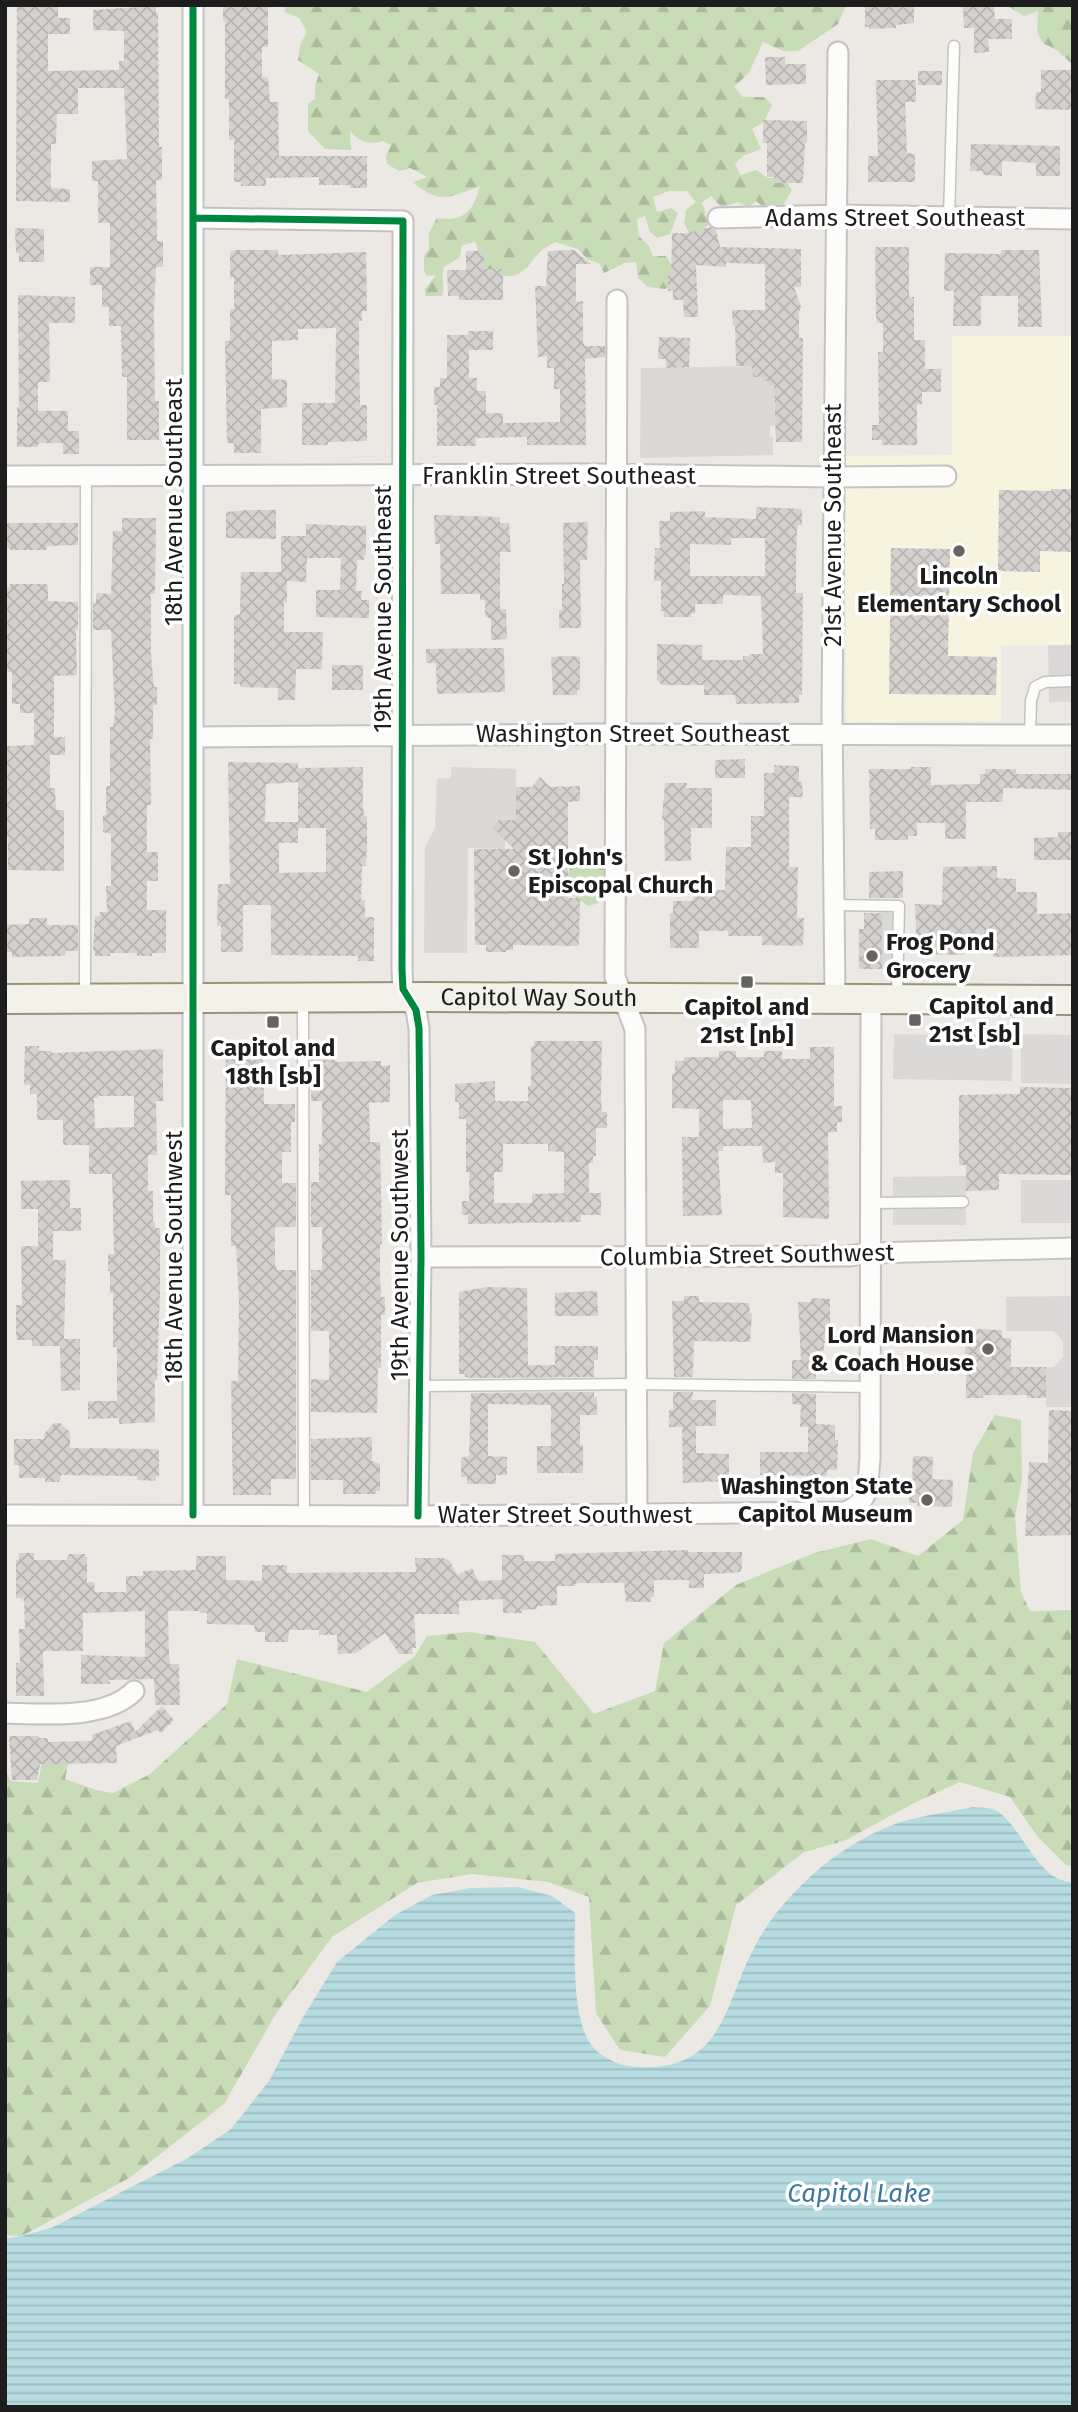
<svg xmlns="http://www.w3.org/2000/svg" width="1078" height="2412" viewBox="0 0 1078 2412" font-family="'Fira Sans',sans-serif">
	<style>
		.education { fill: #f6f3df }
		.forest { fill: url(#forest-firs) }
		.parking { fill: #dad9d7 }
		.water { fill: url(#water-rules) }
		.building { fill: url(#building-cross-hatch); fill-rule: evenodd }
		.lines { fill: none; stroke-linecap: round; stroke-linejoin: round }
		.service-casing { stroke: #c4c3c1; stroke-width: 13 }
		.minor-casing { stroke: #c4c3c1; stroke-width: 23 }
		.secondary-casing { stroke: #96957c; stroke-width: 32 }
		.path { stroke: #ebd8d7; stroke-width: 3.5; stroke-dasharray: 3.5 3.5; stroke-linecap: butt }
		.service { stroke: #fcfcfb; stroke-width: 10 }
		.minor { stroke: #fcfcfb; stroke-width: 19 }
		.secondary { stroke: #f3f2e9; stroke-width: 28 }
		.cycleway-casing { stroke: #fff; stroke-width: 11 }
		.cycleway { stroke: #00873e; stroke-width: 7 }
		.poi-dot { fill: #656463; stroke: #fff; stroke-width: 2.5 }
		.labels { text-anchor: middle; stroke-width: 7; stroke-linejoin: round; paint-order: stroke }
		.street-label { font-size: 24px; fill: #1d1d1d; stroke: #fff }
		.poi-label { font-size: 24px; font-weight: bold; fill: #1d1d1d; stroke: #fff }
		.water-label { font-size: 26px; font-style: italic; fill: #3f78a1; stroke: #fff }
	</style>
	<defs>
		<pattern id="forest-firs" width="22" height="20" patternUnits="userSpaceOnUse" patternTransform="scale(1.75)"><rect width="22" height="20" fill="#c8dcb8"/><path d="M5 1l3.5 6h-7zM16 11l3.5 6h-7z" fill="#abbc9e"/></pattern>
		<pattern id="water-rules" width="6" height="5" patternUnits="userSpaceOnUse" patternTransform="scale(1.75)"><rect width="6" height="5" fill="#b6dbe1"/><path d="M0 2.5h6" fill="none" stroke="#9cbcc1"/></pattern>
		<pattern id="building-cross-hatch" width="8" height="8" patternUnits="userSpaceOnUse" patternTransform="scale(1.75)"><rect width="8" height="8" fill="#d4d1ce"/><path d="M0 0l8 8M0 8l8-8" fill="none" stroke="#b6b3b0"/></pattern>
	</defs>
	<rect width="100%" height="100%" fill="#ece9e5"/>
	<path class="education" d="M952,336H1073V645L1001,646V721L846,722L845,456L952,455Z"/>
	<path class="forest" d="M285,5H849L845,8L838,24L798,51H783L763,42L749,73L734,87L743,97H764L772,105L764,122L752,129L761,149L743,156L735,164L740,175L756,170L768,178H784L792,190L782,207L769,211L756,201L749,207L737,202L722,208L711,196L701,203L704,207L708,225L699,233H689L684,223L686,210L696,202L687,191H669L653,197L657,212L671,208L678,213L670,234L657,238L650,232L645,216L637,219L639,236L649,246L653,256H666L672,266L675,284L665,289L648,287L638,278L636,262L625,263L604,273L599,263L588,260L578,249L555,242C550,245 544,248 540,252C526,266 523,280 499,275C492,274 484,269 480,263C475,256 480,249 475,242L462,245L460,257L444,267C441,277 445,286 442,296H425V289L436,275L427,276L424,271V255L429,249V233L437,218C465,222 473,211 480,186C450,197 440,206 413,182L427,177L410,168L399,171L387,164L386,156L391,145L383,141C368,145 361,143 350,131L351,150L325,149L308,131V104L315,99V86L319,74L298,60L300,45L307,32L299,18L285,12Z
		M1006,5H1073V65L1058,51L1043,43L1037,32L1038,11L1024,16Z
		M589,855L598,857V861H604L608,873L599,903L588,906L573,895L566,885L570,867L577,857Z
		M995,1415L1021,1420L1022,1479L1015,1517L1021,1592L1030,1611L1073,1610V1866L1066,1865L1037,1836L1010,1797L960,1782L916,1802L844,1841L804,1852L736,1905L710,2006L665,2057L620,2050L596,2013L589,1897L548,1882L472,1874L417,1883L332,1937L277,2012L224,2104L131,2177L22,2236L5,2235V1769L11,1781L38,1783L45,1746L69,1760L65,1779L96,1790L113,1793L150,1774L227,1704L237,1659L367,1692L415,1656L427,1636L469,1632L535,1642L594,1714L655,1691L664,1643L736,1585L814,1553L871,1539L918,1556L963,1520L973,1453Z"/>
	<path class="parking" d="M752,366L753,377H763V381H768L769,385H774L775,426H770V437H773V455L640,458L641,368Z
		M1048,645H1073V702H1049Z
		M451,767L516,769V804L539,830L499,820L493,828L505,840V849L468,848L467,953H424L425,847L435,828L437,778H451Z
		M882,912L905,913L904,969H882Z
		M894,1034L1013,1036L1012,1081L893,1079Z
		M1021,1034L1073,1035V1084L1021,1083Z
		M966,1176V1225H893V1177Z
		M1021,1180H1073V1223H1021Z
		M1073,1296V1407H1046V1367H1054L1063,1357V1342L1054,1331H1006V1297Z"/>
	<path class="water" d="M973,1807C979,1808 990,1807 995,1810C1022,1824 1037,1883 1073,1882V2407H5V2239L22,2236L53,2227L188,2158L231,2129L269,2081L302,2019L337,1962L395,1915L432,1895L470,1888L518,1887L552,1896L575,1913C575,1947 571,2014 590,2043C597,2054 609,2060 620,2064C633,2068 649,2068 663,2066C724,2057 728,1997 752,1952C766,1923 786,1899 810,1877C835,1854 868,1833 901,1822C924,1815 950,1812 973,1807Z"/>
	<path class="building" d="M17,5H54L58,7V18H70V34H48V71L119,70V61H124V31L93,30V10L156,6V13H158L159,147H162V180H156L157,241H163V267H156L154,313L155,401H159V440H127V377H122L121,326H109V307H102V285H90V267H110V223H98V181H92V161L127,159L124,88H78V114H57L56,144H51V188L70,189V202L16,201Z
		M223,5H268V47H262V76L268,78L270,102H278L279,156H367V188H350V185H319V177L266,178V186H241V182H234V140H229V99H225V21H223Z
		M865,5H914V23L896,25V28L869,29V27H865Z
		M963,5H994L995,19H1012V39H988L989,52L974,53V28H964Z
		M765,57H785V64H806V84L766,85Z
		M1041,70H1072L1073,110L1035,109L1036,92H1041Z
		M918,71H942V85H918Z
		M876,80H916V102H905L907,153L915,154V182H868V156H878Z
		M763,120L807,121V143H805L803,183H775L774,177H767V143H763Z
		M971,144L1060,146V176H1036V163L1002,161V176L983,175V171H970Z
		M711,227L716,230L720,247L801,249V287H794L801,307L799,312V338H803L802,442H776L774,385L768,386V381H763V377H753L752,366H736L735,326H733L732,310H765V264L726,263V267L696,265L698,317H684L683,300H673V291H668V274H671L672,233H687Z
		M15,228L44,229V262H19V253H16Z
		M875,247H909V297H914V340H925V369H941V392H922V404H917V445H882V440H872V425H879L878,352H883V323H877L876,315Z
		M236,250H278V255L366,252L367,311H362V321H359V353L360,405H367V441L328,442V445H302V403H335L336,328L298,329V340L272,341V379L287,380V407L261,409V453H234V443H227L225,341H230V309H234V278H230V252Z
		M574,250L591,264H576V302L583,301V342L585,346H605V357L585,359L586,445H527V437L476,438V446H437V405H434V387H440V378H447V335H468V331H493V350H469V378H477V391H486V413H503V423L560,422V389H554V368H547V356L538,357L535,286H546L548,251Z
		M1001,250H1039L1042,327H1018V296H981V326H953L954,291H944L945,253L1001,254Z
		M466,251H484V269H503V300H459V296H448L447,270H466Z
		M18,295L75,297V323H49L50,382H38V411H68V431H79V454H63V443H39L37,447H17V407H19Z
		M659,337L690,338L689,367L666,368V359H658Z
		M1051,489H1073V552L1040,551V572L998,571L999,490L1051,491Z
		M756,507L802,509V525H798L797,529L796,558V593H803L802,695H799V703L736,704L735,695H704V685H662L657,680V644L702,645V660H743V656H749V654H763L761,596L723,595V604H695V613L691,614V617H664V611H661V581H654L655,548H660L659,521H670V512L705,511V517L756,519ZM731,538H765V576H690V544L731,545Z
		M247,510H276V539L226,538V512Z
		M434,515L500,517V523H509L511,552H500V609H506L507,639L491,640V619L485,616V600H480V594H441L440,544H435Z
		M122,518H156L155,594H151V655L154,687H157V705H153V739H150L151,805H147V852H158V881H147V910H166V953H152V956H137V953H110V956H95V951H93L95,916H100V912H107L106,886H111V834L103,832V815H106V786H110V727H113L115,714L111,630H93V603H96V593L111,594L113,531H122Z
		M588,522L587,560H580L581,628H559V610H562V584H564L563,523Z
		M10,523H78V545L47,546V550H10V548H5V524Z
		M306,524L366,526V555H364V560H357L356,591H362L361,600H369V618L316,617V590H340L341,558H307L306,582L287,581V602H284V632H323L322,669H296L295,700H278V688L240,687V684H234V616L240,614L241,572H281V536H306Z
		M891,548L950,549L948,656L997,657L996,695L889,694Z
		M10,584H46L48,586V601L78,602V630L76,629L77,675L54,676V737H65V755H50V788H55L56,810H64V871L8,870V837H5V746L34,745V713H20V704H12V672H8L7,669V628H5V587H10Z
		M504,648L505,692L437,694L436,663H426V649Z
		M567,656L580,657V690H577V695H553L551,657Z
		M332,665H363V690H332Z
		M745,759V778H715V760Z
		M228,762L298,763V768L363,767V805L364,816H367V842L366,866H362L361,900H365V917H374V961H358V956L271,955V905H243V952H221V926H217L218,884H230ZM298,782V828H326V872L279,873V843H298V822H265L266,784Z
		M774,765L799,766V782H802L803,797H789V867H798L797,918H804L803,946L762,945V936H728V931H699V948H670V913H673V901H693V890H725L726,847H751V816H764V773H774Z
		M911,767H931V785L980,784V774H985V769H1016V774H1073V790L1003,788V802H966V839H945V823H917V836H908V840H875V829H870L869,769H911Z
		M540,777L550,787L580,786V801L568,802V898H580L579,946L513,945V950H506V952H486V945H475L474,849H514L492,827L499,820H516V787H532Z
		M665,783H687L686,788H712V828H691V861H665L664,820L662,819Z
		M1058,832H1073V860H1034V838L1058,837Z
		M997,866V878L1016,879V892H1037V914L1073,913V955L993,957V949H963V955L917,954L915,904L942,905L943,867Z
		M903,871V898H869V872Z
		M864,913H882V969H859V929H864Z
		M29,918H47V925H78V951H66V955L61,956L12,957V952H5V925L29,924Z
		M534,1041H602L601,1100L602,1112H607V1128H596V1156H593V1163H589V1193H601V1215H581V1222L468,1224V1215H462V1201H469V1172H466V1119H459V1102H455V1084L495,1081V1101H528V1086H531V1046H534ZM503,1144H548V1151L564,1152V1193L532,1194V1203H494V1172H503Z
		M25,1046H39V1051H52V1053L163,1049V1101H156L157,1155H148V1191H153V1222H155V1228H160V1291L157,1380H155V1422L119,1424V1418L88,1419V1401H117V1347H113V1293H110V1271H108V1254H114L112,1174H89V1145H63V1120H37V1094H30V1085H24ZM98,1096H134V1127L95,1128L94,1098H98Z
		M810,1047H834V1106H842V1122H837V1132H828L829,1219L783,1217V1173H775V1162L763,1163L762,1146H723V1151H718L722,1215L683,1216L682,1137H699V1109L672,1108V1073H675V1061H684V1057H719V1051H736V1057H764V1051H782V1059H810ZM723,1100H751L752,1128L723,1129Z
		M254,1048V1058L263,1057L264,1104H295V1122H291V1152H282V1183H296V1227H275V1266H277V1270H296V1479H271V1495H233L231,1381H238L239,1301L236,1246H231V1195H225L226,1049Z
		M311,1055H335V1062L381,1061V1066L390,1065V1102L369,1103L370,1142H380L382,1244H380V1275L381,1297H385V1315H381V1368H378L377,1413L311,1412V1379L329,1380V1331H311V1270H322V1227H311V1182H319V1144H322V1101H311Z
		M1020,1087L1073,1088V1175L999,1174V1190L966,1191V1165H959V1095L1020,1094Z
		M70,1180V1208H81V1231H53V1260H66L64,1339H80V1390L61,1391L60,1346H32V1340H17L16,1334V1305H22L21,1246H38V1209H21V1181Z
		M486,1287L527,1288L528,1365H555V1346H598V1360H594V1377L471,1378L465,1377V1374H459V1292Z
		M597,1291L598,1316H555V1293Z
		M684,1296H699V1302L749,1303L750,1313H752L750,1342L694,1341L693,1377H674L672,1301H684Z
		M811,1298L830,1299V1343H824V1351H816V1379H792V1360H801L798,1302H811Z
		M975,1329L1002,1330V1338H1011V1367H1046V1398H1027V1395H983V1398H966V1374H963L966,1338H975Z
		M594,1392V1397H597V1415H580V1445H583V1473H537V1446H551V1405L488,1404V1456L507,1457V1475H496V1484H467V1477H461V1458L469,1456L471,1393Z
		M673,1392H693L692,1400H716V1426H696V1453L729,1454V1481L683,1483L682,1427H669V1410H673Z
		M792,1393L816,1394V1424L835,1425V1440H838L837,1470H827V1476L760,1475V1452H808V1427H800L801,1405L792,1404Z
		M1049,1410L1073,1411V1535L1025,1536L1029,1462L1048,1463Z
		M54,1423H60L70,1432V1448L159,1449V1476H156V1481L137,1480V1476L61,1475L59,1482H45V1478H19V1465H14V1439H44V1434Z
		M372,1437V1461L380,1464V1491H376V1494H343V1480H311V1439Z
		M913,1456L933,1457L932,1479L953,1480L952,1507L917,1506L918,1503H909V1487H912Z
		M688,1550V1552H742V1568L740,1572L731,1573L704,1574V1588H689V1580H654V1597H651V1602H626L624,1583H578L575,1584V1586H557V1605L537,1606V1609L522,1610V1613H503V1599L459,1601V1614H414L416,1648H412L413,1654H399L385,1633L356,1653L338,1654L337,1635H319V1630H289L288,1642H265V1632H255L254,1625L207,1624V1613H200V1611H168L169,1656L170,1664H179L180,1705H155L154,1679L109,1680L110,1684H81V1655L145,1657V1611L83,1613V1651H43L44,1696H16V1663H20L19,1629H25L24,1598H16V1560H19V1553H34V1560H66L69,1554H85V1557H87V1582H94L95,1592H126V1576H143V1571L196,1570V1556H226V1580L262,1581V1565H287V1573L416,1572L415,1558H443L450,1561L457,1575L472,1568L478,1581L502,1580V1555H524V1561H555V1554Z
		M162,1706L174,1720L161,1733L158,1730L116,1746L117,1763L40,1764L37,1780H12L9,1736H39V1738H48V1742L92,1741V1735L131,1721L135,1732Z"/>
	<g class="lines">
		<g class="service-casing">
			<path id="service" d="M949,217L954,46
				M1030,735L1031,701L1035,687L1045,682L1073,681
				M834,905L899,906L897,998
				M85,995L86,475
				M303,998L304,1516
				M870,1203L963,1202
				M420,1386L635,1384L871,1387"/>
		</g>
		<g class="minor-casing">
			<path id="minor" d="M194,218L403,221L402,970L403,989L416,1010L419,1028L421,1257L418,1516
				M718,218L837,215L1073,219
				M617,300L615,969V977L635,1029L637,1514
				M5,476L596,474L833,477L946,476
				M194,737L595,734L1073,735
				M835,998L832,710L838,52
				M421,1257L848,1256L870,1253L1073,1248
				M5,1515L418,1516L845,1512C872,1501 867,1485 870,1459L871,998
				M193,1515V5
				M5,1713C43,1714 106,1720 134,1691"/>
		</g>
		<g class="secondary-casing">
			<g id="secondary">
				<path id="s1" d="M5,999L428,997L1073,1000"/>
			</g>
		</g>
		<path class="path" d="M22,1598V1604"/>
		<use href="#service" class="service"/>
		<use href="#minor" class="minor"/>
		<use href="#secondary" class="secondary"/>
		<g class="cycleway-casing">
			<path id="cycleway" d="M194,218L403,221L402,970L403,989L416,1010L419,1028L421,1257L418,1516
				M193,1515V5"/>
		</g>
		<use href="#cycleway" class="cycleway"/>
	</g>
	<g class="poi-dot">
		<circle cx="959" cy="551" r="7"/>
		<circle cx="514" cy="871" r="7"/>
		<circle cx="872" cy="956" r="7"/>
		<rect x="740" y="975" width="14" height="14" rx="3.5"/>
		<rect x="908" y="1013" width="14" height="14" rx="3.5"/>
		<rect x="266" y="1015" width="14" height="14" rx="3.5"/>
		<circle cx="988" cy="1349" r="7"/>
		<circle cx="927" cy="1500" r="7"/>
	</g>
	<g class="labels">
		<g class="street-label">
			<text x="895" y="226">Adams Street Southeast</text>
			<text x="559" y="484">Franklin Street Southeast</text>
			<text transform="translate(174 502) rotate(-90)" y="8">18th Avenue Southeast</text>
			<text transform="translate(833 525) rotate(-90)" y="8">21st Avenue Southeast</text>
			<text transform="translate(383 609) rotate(-90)" y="8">19th Avenue Southeast</text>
			<text x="633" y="742">Washington Street Southeast</text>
			<text dy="8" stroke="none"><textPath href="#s1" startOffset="534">Capitol Way South</textPath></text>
			<text transform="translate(400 1255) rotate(-90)" y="8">19th Avenue Southwest</text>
			<text transform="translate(747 1255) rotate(-1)" y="8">Columbia Street Southwest</text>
			<text transform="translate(174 1257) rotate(-90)" y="8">18th Avenue Southwest</text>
			<text x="565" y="1523">Water Street Southwest</text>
		</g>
		<g class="poi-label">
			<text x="959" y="584">Lincoln<tspan x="959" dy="28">Elementary School</tspan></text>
			<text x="528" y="865" text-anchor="start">St John's<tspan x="528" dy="28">Episcopal Church</tspan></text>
			<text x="886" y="950" text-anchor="start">Frog Pond<tspan x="886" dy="28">Grocery</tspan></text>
			<text x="929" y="1014" text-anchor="start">Capitol and<tspan x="929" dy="28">21st [sb]</tspan></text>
			<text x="747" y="1015">Capitol and<tspan x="747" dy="28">21st [nb]</tspan></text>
			<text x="273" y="1056">Capitol and<tspan x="273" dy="28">18th [sb]</tspan></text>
			<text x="974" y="1343" text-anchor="end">Lord Mansion<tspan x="974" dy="28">&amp; Coach House</tspan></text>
			<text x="913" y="1494" text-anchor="end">Washington State<tspan x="913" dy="28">Capitol Museum</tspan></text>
		</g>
		<g class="water-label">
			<text x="859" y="2202">Capitol Lake</text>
		</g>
	</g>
	<rect width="1078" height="2412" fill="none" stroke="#1d1d1d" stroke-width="14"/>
</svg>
